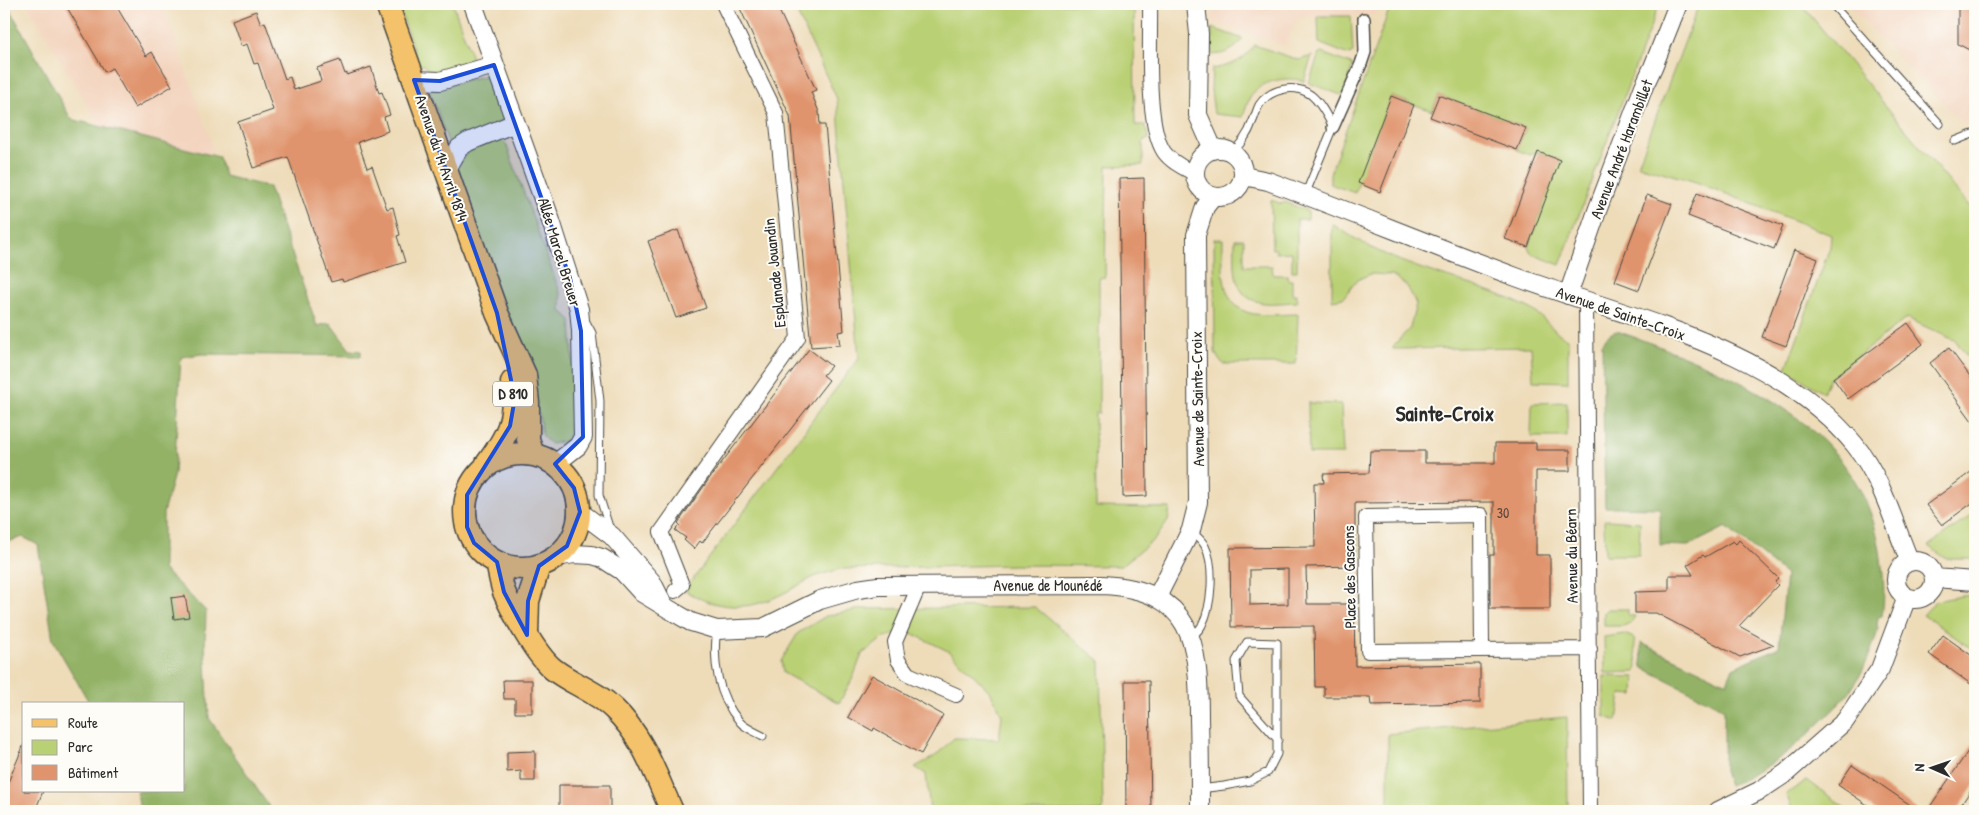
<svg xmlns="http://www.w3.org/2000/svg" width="1979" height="815" viewBox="0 0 1979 815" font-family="'Patrick Hand',sans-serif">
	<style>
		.built { fill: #f3d4be }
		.green { fill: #bad074; stroke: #727e50 }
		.forest { fill: #93b266; stroke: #5f6e48 }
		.building { fill: #e0946d; fill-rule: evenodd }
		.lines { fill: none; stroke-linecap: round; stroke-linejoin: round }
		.service-casing { stroke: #484640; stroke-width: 9 }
		.pedestrian-casing { stroke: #484640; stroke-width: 14 }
		.minor-casing { stroke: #484640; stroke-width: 16 }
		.tertiary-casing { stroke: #484640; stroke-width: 20 }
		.primary-casing { stroke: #484640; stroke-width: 25 }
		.service { stroke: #fff; stroke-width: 7 }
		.pedestrian { stroke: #fff; stroke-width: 11 }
		.minor { stroke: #fff; stroke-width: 14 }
		.tertiary { stroke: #fff; stroke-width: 18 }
		.primary { stroke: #f4c26a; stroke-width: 22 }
		.marked { fill: #1d4ed8; fill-opacity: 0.2; stroke: #1d4ed8; stroke-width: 4; stroke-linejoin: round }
		.labels { text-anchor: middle; stroke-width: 4; stroke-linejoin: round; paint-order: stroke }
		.number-label { font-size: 14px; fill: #58453c }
		.shield { fill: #fdfcf7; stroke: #6a6a68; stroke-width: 1 }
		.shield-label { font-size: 15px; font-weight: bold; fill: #2b2b2b }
		.street-label { font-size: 16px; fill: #2b2b2b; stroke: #fdfcf7 }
		.district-label { font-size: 21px; font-weight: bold; fill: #2b2b2b; stroke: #fdfcf7 }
	</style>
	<rect width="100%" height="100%" fill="#fdfcf7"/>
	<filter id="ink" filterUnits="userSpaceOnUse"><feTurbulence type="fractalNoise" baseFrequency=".02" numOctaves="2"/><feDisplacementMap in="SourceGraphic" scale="10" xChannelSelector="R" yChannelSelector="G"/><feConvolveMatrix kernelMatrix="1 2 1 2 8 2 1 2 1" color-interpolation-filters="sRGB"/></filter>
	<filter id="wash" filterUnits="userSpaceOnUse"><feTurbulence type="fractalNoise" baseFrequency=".0096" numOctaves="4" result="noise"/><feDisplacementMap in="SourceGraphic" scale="20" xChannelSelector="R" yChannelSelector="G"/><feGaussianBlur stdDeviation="1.12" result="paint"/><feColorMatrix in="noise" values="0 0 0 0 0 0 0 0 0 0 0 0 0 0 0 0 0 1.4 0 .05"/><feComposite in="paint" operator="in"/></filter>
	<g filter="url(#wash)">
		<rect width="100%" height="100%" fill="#eedcb9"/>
		<path class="built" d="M27,4H163L214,150L134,184Z
			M1213,4H1530L1376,6V15L1298,16L1285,46L1212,21Z
			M1847,4H1975V119L1963,124Z"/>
		<path class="green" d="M398,4H453L473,61L470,65C454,70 436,82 424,65L419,66Z
			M793,4H1134L1135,125H1145L1149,139L1143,141V165L1107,166L1105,277L1099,278V413H1095L1096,507L1170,508L1168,521L1156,538L1121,566L1014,565L840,569C832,572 822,574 814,577C798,585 783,595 766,601C740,611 707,606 685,590L859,358L837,99Z
			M1530,4H1659L1560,265L1532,254L1528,247L1560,160L1538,152L1530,155L1517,150L1526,128L1439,95L1432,111L1391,96L1355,193L1330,184V174L1390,7Z
			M1699,4H1801L1975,213V368L1956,341L1907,318L1829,379L1823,393L1786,369L1830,247L1831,235L1696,182L1638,165Z
			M1318,16H1351L1353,53L1349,55L1319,43Z
			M1212,28L1243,39C1235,50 1226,54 1212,55Z
			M1254,45L1299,60L1312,56L1304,81C1287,76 1259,80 1250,98C1247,103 1245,110 1243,117L1214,114L1211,90L1212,69C1229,66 1245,61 1254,45Z
			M1322,53L1353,65L1343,94L1341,95L1309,83L1319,54Z
			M488,75L491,77L505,119L451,150L429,89Z
			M501,139L506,144L561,295V311L571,320L576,424L565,441L551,444L542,436L539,414L534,413L456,168L467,152Z
			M1271,200L1282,204L1284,202L1308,211V219H1297V271H1292V252L1276,253V249H1272Z
			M1332,224C1348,234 1364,245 1382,253C1429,275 1482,284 1529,308C1543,315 1551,331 1568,339V382L1533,381L1531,347L1393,349V346L1410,328L1416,304L1407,286L1392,275L1370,274L1357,280L1343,298L1332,300Z
			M1214,239H1223C1223,266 1218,308 1254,314C1268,316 1284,314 1298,314L1296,364H1224L1219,360L1215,352Z
			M1235,239H1244V266H1272L1273,275H1287L1288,280H1292V294H1297V302C1286,302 1270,305 1259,302C1230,296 1235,261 1235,239Z
			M1567,402V437H1531L1532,403Z
			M1308,403L1341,404L1343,454H1309Z
			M1975,513V559H1947L1928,546Z
			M1607,520L1640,522L1639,555H1605L1604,521Z
			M1975,595V651L1923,615L1936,601L1961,596Z
			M1035,607L1100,661L1103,811H930L926,774L915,767L934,757L954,738L999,739L1002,715L991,693L972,673L948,651L905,630L882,639L862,654L853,678L839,703L783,673L781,661L798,633L826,616L861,609Z
			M1607,609H1628V615L1635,616L1631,623L1623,626H1604V612Z
			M1624,634L1634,638L1637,665L1636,672L1605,673L1604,637Z
			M1604,676L1635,677L1634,695L1621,694L1617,721L1604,716Z
			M1567,717L1568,811H1388V734Z
			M1807,780L1849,811H1793L1786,794Z"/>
		<path class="forest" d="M4,4H7L71,119L219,157L225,176L269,187L317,326L330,323L350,350L361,351V356L202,354L181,357L174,474L163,513V569L206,611L205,644L209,718L272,811H140L137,791H184V704H90L53,640L38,545L23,537L4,543Z
			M1617,331C1728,370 1867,425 1881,559C1884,578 1885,597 1882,616L1878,617L1877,626L1879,628C1872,647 1866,667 1855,684C1846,698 1834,709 1822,721C1792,751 1768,769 1729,786L1724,771V709L1642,667L1641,643L1727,683L1733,668L1779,647L1786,575L1726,527L1688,546L1660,545V508L1605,507L1602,344C1606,337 1609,333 1617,331Z"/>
		<g id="blocks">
			<path class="building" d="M65,4H115L146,56L152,52L172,86L135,108L112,68L105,72Z
				M738,4H776L816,90L811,92L819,112L820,125H825L844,331L838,332L840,345L811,347L790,116Z
				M1958,4H1975V53L1958,44Z
				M256,11L261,24L265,22L285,79L290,77L294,90L321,81L317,68L340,60L345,74L347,73V75L371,67L379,93L382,92L390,115L384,117L388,131L358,142L367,168L372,166L387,209L393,207L400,235L397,236L405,262L343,282L342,279L331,282L288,157L253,168L238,122L273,110L258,63L254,64L247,44L241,46L232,20Z
				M1439,95L1526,128L1517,150L1430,117Z
				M1391,96L1414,105L1380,192L1358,183Z
				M1538,152L1560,160L1528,247L1505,239Z
				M1144,178L1147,496L1123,497L1119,179Z
				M1697,193L1783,226L1774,249L1688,216Z
				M1647,195L1672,204L1639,290L1615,281Z
				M678,230L706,308L676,318L648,241Z
				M1794,250L1818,259L1786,346L1762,337Z
				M1908,323L1923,344L1848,399L1833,378Z
				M1949,348L1975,383V425L1930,363Z
				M809,349L831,366L823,375L829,380L702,543L700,541L694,549L684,540L686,538L675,530L680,525L678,523L709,479Z
				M1495,443H1536V450H1570V471H1536V555H1550V609H1490V555H1494V502L1355,503V566L1306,567L1307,604H1354L1355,666L1480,664V703L1371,705L1370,697H1324V687H1315L1314,626L1231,627L1230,548L1315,547L1314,483H1324L1323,474L1369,473L1370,451H1425V463H1495ZM1288,569V604L1250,605V570Z
				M1975,469V501L1942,525L1926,505Z
				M1739,540L1778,578L1775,582L1778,585L1739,626L1774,645L1740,657L1656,613H1635V592L1669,591V575H1693L1687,565L1703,555L1705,557L1733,541L1736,544Z
				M185,596L189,617L174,619L171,598Z
				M1943,635L1975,658V687L1929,654Z
				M872,675L943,715L921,754L874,728L873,731L848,717Z
				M503,680H532V713H515V699H504Z
				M1125,681H1149L1151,811H1126Z
				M1975,741V784L1957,811H1927Z
				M24,744V791H43L35,811H4V792Z
				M535,751V781H521V771L507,772V752Z
				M1852,765L1919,811H1876L1838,785Z
				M559,785H610V811H559Z"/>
		</g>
	</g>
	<g filter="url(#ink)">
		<use href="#blocks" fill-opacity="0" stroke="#484640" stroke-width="1"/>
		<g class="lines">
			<g class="service-casing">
				<path id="service" d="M1832,4L1940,124
					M1955,141L1975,133
					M1233,152C1241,143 1248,135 1252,123C1255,117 1256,111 1259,105C1270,89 1294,83 1311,95C1321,103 1327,116 1333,127L1305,195
					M586,322L592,333L600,401L599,495L610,530
					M717,630C712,661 718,697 740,722C745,728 756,732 763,736
					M1192,637C1195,633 1200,630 1202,625C1212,606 1215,566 1205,546C1202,540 1197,536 1192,532
					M1200,789L1224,786L1250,781L1268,772L1277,754V643L1247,642L1236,661L1239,696L1278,740"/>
			</g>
			<g class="pedestrian-casing">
				<path id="pedestrian" d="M1333,127L1361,64L1365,52L1364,19"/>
			</g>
			<g class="minor-casing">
				<path id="minor" d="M1150,4C1151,39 1145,124 1164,152C1171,162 1184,168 1195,174
					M1586,301L1590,811
					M919,586L895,642L898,660L908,674L956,695
					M675,591L682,585L661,532L798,338L776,113L723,4
					M1482,650L1481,515L1366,517L1368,651L1590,649"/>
			</g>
			<g class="tertiary-casing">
				<path id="tertiary" d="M473,4L551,221L579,309L581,331L583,437L578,446L555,464
					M1196,4L1199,34L1198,115L1213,149
					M414,80L440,81L494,65
					M1195 173a24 24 0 1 1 48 0a24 24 0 1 1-48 0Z
					M447,169L459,148L468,142L515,123
					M1244,176L1268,181C1351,212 1433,246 1516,277C1631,319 1774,346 1855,445C1883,480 1893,522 1910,562
					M1568,295L1597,211L1644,86L1653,67L1678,4
					M580,512L612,536L652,582L663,604
					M556,557L574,554L592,555L602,558L622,571L642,593L667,608L691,622L717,630L763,628L820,600L858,589L878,586L1103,585C1193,590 1199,642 1199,719C1200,750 1200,780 1200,811
					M1896 580a19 19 0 1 1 38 0a19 19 0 1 1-38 0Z
					M1934,578L1975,581
					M1157,597L1191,530L1198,502L1196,235L1205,207L1213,197
					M1718,811L1759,791L1786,773L1845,721L1880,669L1907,597"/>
			</g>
			<g class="primary-casing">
				<path id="primary" d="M387,4L497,313L525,375L528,403V439L533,455
					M465 511a57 57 0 1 1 114 0a57 57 0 1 1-114 0Z
					M486,465C508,435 516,420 512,382
					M497,562C499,572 501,583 504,592C513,613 536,655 553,669C572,684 596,691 614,709C643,736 656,776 672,811
					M527,634L528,601L539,566"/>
			</g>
			<use href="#service" class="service"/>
			<use href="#pedestrian" class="pedestrian"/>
			<use href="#minor" class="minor"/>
			<use href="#tertiary" class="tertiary"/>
			<use href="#primary" class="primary"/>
		</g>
	</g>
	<path class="marked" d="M494,65L570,278L581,331L583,437L555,464L574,488L580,512L567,546L539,566L528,601L527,635L504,592L497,562L474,543L467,527V495L510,426L514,403L511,380L497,313L414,80L440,81Z"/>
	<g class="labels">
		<g class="number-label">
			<text x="1503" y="518">30</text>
		</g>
		<rect class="shield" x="493" y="381.5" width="40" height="25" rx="4"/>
		<g class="shield-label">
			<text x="513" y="399">D 810</text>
		</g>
		<g class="street-label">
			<text transform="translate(1621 149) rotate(-69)" y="6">Avenue André Harambillet</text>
			<text transform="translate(442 158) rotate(71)" y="6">Avenue du 14 Avril 1814</text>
			<text transform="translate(560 252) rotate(73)" y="6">Allée Marcel Breuer</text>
			<text transform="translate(774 273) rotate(-96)" y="6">Esplanade Jouandin</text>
			<text transform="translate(1621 313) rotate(19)" y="6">Avenue de Sainte-Croix</text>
			<text transform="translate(1197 399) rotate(-91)" y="6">Avenue de Sainte-Croix</text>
			<text transform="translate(1571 556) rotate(-91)" y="6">Avenue du Béarn</text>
			<text transform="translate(1349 577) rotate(-91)" y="6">Place des Gascons</text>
			<text x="1048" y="591">Avenue de Mounédé</text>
		</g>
		<g class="district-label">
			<text x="1445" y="421">Sainte-Croix</text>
		</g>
	</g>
	<rect width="1979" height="815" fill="none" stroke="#fdfcf7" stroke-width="20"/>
	<rect x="22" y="702" width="162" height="90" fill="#fdfcf7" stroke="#a9a8a5"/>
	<rect x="32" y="719" width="25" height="8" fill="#f4c26a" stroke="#a9a8a5"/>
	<text x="68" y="728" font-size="15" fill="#2b2b2b">Route</text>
	<rect x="32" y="740" width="25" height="15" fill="#bad074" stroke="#a9a8a5"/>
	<text x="68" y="752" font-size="15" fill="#2b2b2b">Parc</text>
	<rect x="32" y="765" width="25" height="15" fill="#e0946d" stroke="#a9a8a5"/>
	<text x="68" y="778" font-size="15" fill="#2b2b2b">Bâtiment</text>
	<g transform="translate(1932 768) rotate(272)" stroke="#fdfcf7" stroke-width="4" paint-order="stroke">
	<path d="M0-4L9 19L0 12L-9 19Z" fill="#2b2b2b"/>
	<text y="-8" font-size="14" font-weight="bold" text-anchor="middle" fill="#2b2b2b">N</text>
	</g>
</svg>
